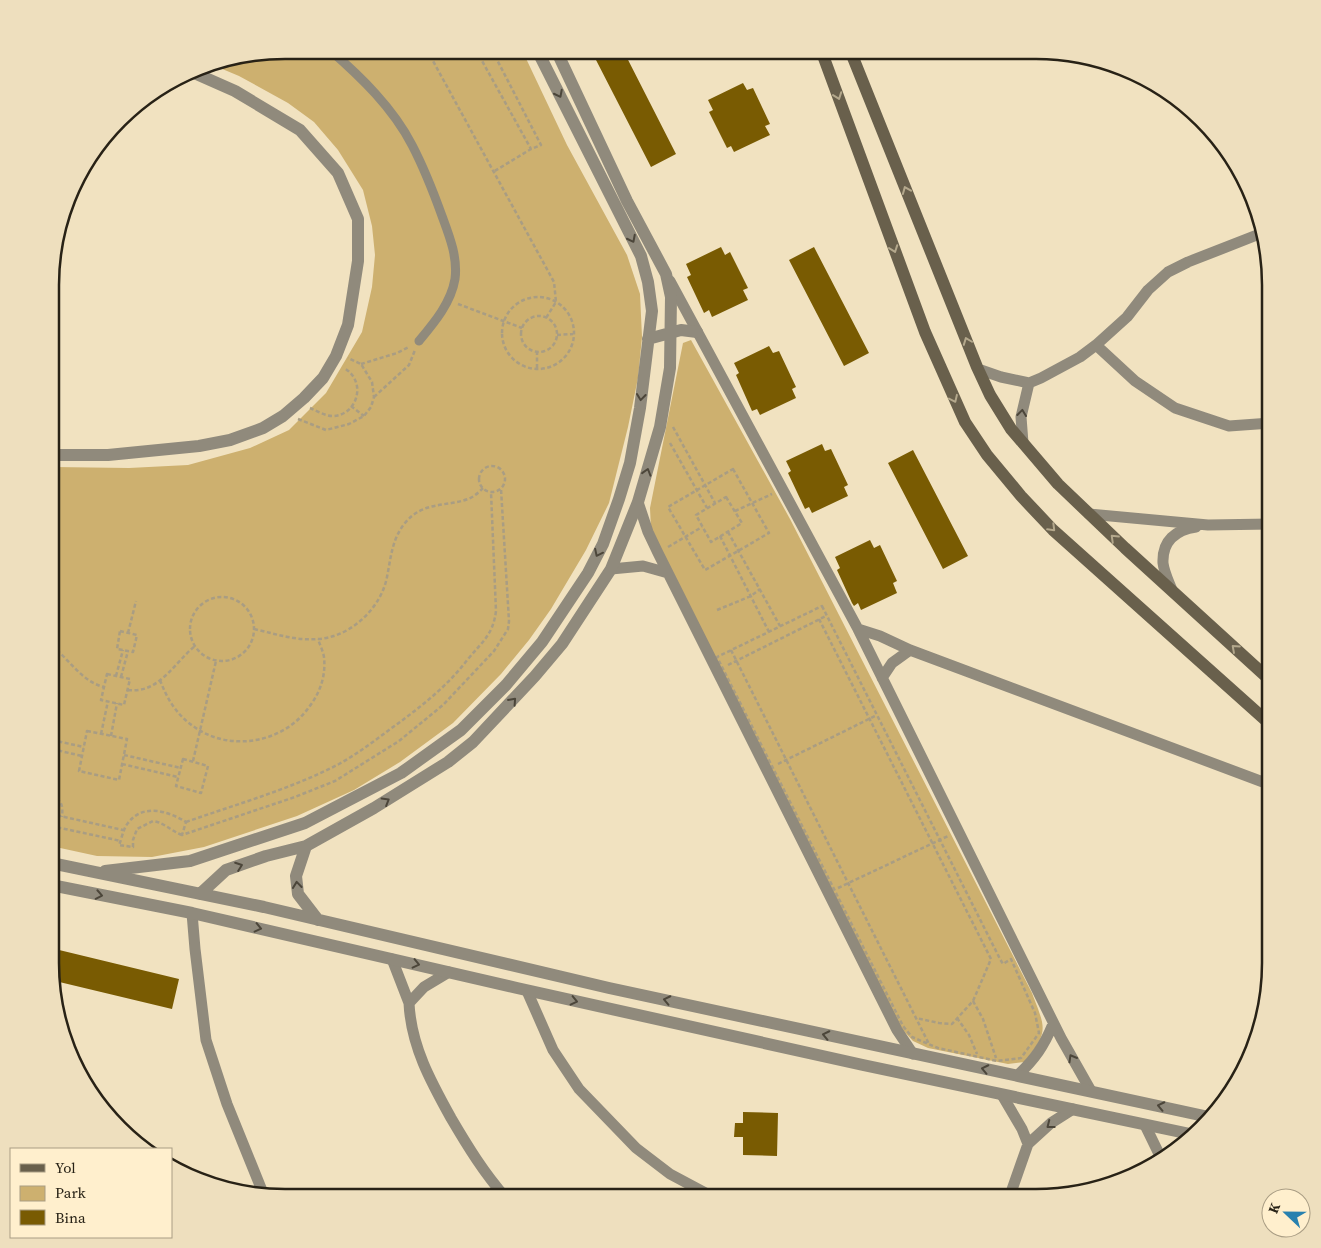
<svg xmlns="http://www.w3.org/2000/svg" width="1321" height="1248" viewBox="0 0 1321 1248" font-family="'Source Serif 4',serif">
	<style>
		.green { fill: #cdb06f }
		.building { fill: #795b02 }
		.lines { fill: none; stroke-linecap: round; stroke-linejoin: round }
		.path { stroke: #a99d83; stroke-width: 2.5; stroke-dasharray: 4 2.5; stroke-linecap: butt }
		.pedestrian { stroke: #908a7c; stroke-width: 9 }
		.minor { stroke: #908a7c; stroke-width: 11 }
		.tertiary { stroke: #908a7c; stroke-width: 12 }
		.secondary { stroke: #69604c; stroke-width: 12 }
		.oneway { stroke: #4c463a }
		.oneway2 { stroke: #b4a88c }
		.rim { fill: none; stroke: #282216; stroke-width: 2.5 }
	</style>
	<rect width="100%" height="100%" fill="#f1e2c0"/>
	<path class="green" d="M285,50H522L567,145L627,255L640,294L642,337L638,378L628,427L609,503L586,550L551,609L529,640L501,674L453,723L400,762L354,790L297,816L204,847L152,857L97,856L51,846L53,467L129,468L188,465L250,448L289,430L326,393L362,332L372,287L375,255L372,226L363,190L338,150L314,122L288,103L239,76L208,63Z
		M691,340L790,519L1032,993C1045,1028 1050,1031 1024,1062L1008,1064L928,1048L913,1041L901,1028L651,529L650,508L683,343Z"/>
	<path class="building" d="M616,50H623L676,154L651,167L596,60Z
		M743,83L747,90L753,88L770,124L765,126L770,135L734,152L731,146L727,148L709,112L713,110L708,100Z
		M721,247L725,255L730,252L748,288L743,290L748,300L712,317L709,310L704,313L687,277L691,275L686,264Z
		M814,247L869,353L844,366L789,260Z
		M769,346L773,353L779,351L796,387L792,389L796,398L760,415L757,409L752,411L736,375L739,373L734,363Z
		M822,444L825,451L831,449L848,485L844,487L848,496L812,513L809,507L805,509L788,473L791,471L786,461Z
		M913,450L968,556L943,569L888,463Z
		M870,540L874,548L880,545L897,581L893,583L897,593L861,610L858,603L854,606L852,603L837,570L840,568L835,557Z
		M55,949L179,979L172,1009L51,980V967Z
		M743,1112L778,1113L777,1156L743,1155V1137H734L735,1123H743Z"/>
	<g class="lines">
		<path class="path" d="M427,50L554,282L556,302L546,318
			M476,50L531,149
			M492,50L541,145L531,149L493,172
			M502 333a36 36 0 1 1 72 0a36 36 0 1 1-72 0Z
			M458,304L522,328
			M521 334a18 18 0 1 1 36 0a18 18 0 1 1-36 0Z
			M557,335L573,334
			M537,351V370
			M361,364L397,353L409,347
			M374,397L409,365L415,350
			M351,406L364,416
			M310,408C317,411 325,416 333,416C358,415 367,381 344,368
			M298,419L326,430L349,424L364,416L371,407L374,397L372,382L361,364L348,358
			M673,427L715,503
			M670,443L707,508
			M479 479a13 13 0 1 1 26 0a13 13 0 1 1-26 0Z
			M733,469L769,533L705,570L668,507Z
			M726,497L742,523L711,542L696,515Z
			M735,511L772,494
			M728,532L780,626
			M720,536L769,632
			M668,547L702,527
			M190 629a32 32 0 1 1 64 0a32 32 0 1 1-64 0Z
			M822,606L1000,959L1003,964L1011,959L1035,1013L1039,1033L1021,1058L997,1061L938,1048L912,1037L903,1026L717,657Z
			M717,610L751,596L760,589
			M819,619L991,959L973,1001L952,1024L939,1023L916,1018
			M254,629C276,634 296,641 318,639C351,637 381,608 387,577C391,557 392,539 405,523C423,501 446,507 468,499C474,497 479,492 483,488
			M120,631L137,635L133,652L117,649Z
			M128,633L136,601
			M52,646C69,659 82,682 104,687
			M731,650L929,1044
			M728,665L826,616
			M107,674L130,679L124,705L101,700Z
			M116,676L123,650
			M121,677L128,651
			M160,680C167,699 177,715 193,726C229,753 284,743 309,707C320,693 326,676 324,657C323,651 320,645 318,639
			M128,690C159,694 174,663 195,646
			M87,731L127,739L119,780L79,771Z
			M101,734L108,701
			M111,736L117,703
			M52,740L84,747
			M52,749L82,756
			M124,755L181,768
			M183,759L208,766L201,793L176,786Z
			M193,761L216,661
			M122,764L178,777
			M778,764L877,715
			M51,795C62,801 63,804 62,817
			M51,814L123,830
			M186,822C237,804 291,789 339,764C357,754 373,742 389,730C418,709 446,688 468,659C482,642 493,635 496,611L491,492
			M51,826L121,841
			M182,835C171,831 165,823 153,821L137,829L133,840V847L119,845C122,838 123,829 128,823C143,803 168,811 186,822L182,835L295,797L335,781L399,741L443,705L494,651L508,629L509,621L501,489
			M838,888L948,836
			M973,1001L983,1019L996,1058
			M957,1018L969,1035L977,1054"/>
		<path class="pedestrian" d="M330,50C361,77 393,108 412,145C424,168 433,191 442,216C449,235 458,257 455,279C451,303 434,323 419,341"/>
		<path class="minor" d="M670,281L858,629L1061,1038L1091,1091
			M1096,345L1135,381L1175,408L1229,426L1271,423
			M978,369L1001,377L1029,383L1041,378L1080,357L1096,345L1127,317L1148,290L1168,272L1188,262L1262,233
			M1023,443L1021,417L1029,383
			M638,502L648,532L658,553L897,1030L913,1054
			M1089,514L1208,525L1271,524
			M611,569L643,566L668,573
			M1172,590C1169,582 1164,572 1163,563C1162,540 1176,530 1196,527
			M858,629L880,636L910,650L1271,785
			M882,678L892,663L910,650
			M192,913L195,949L206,1040L227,1104L263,1193
			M392,959L409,1003L424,987L449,972
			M527,991L553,1050L579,1089L636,1148L670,1174L715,1198
			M409,1003C411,1046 431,1082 451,1118C468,1147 484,1173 506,1198
			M1017,1076C1035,1059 1044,1046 1053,1024
			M1002,1095L1022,1129L1028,1144
			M1145,1125L1161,1158
			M1009,1198L1028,1144L1051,1123L1073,1109"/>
		<path class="tertiary" d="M648,339L681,330L697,332
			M53,455H108L199,446L230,440L263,428L283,416L304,398L323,378L336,356L348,325L358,261V219L338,173L300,130L235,91L192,72
			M306,846L296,876L298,894L318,920
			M51,863L264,907L609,988L1209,1117
			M105,871L190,861L305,823L401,773L461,730L506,685L542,642L588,573L603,544L619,499L630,463L640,408L652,311L648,282L641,256L537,50
			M51,885L192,913L517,988L863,1065L1195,1135
			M200,894L226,870L266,856L306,846L374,808L448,762L473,742L535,676L562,644L611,569L638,502L660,427L670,368L671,297L666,274L627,201L556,50"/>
		<path class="secondary" d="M821,50L925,332L965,422L987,455L1021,496L1053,530L1271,725
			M850,50L977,367L990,395L1011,429L1058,484L1125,548L1271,681"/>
	</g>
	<defs><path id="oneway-chevron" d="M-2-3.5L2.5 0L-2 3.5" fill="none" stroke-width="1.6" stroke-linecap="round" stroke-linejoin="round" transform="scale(1.25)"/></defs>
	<g class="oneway">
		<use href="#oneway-chevron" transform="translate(559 94) rotate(63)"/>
		<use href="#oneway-chevron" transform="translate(632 239) rotate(63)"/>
		<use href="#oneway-chevron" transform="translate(641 397) rotate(97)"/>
		<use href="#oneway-chevron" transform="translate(1022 413) rotate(-83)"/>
		<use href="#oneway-chevron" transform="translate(647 472) rotate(-73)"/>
		<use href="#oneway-chevron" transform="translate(598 553) rotate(116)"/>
		<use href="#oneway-chevron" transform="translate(513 701) rotate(-48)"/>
		<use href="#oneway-chevron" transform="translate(386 801) rotate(-31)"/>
		<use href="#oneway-chevron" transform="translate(239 866) rotate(-20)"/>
		<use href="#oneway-chevron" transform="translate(297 885) rotate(-96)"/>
		<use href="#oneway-chevron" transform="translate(99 895) rotate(11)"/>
		<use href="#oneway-chevron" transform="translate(258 928) rotate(13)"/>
		<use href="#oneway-chevron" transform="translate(416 964) rotate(13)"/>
		<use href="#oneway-chevron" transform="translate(667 1000) rotate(-168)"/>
		<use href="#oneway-chevron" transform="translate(574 1001) rotate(13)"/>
		<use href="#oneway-chevron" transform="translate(826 1035) rotate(-168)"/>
		<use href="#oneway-chevron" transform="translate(1072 1058) rotate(-120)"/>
		<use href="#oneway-chevron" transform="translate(985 1069) rotate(-168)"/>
		<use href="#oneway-chevron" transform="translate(1161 1106) rotate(-168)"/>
		<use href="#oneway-chevron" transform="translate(1050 1125) rotate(142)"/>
	</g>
	<g class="oneway2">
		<use href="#oneway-chevron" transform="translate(838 96) rotate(70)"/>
		<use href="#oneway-chevron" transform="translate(906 190) rotate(-112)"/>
		<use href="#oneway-chevron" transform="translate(894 249) rotate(70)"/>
		<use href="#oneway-chevron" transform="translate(967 341) rotate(-111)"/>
		<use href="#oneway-chevron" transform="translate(954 399) rotate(65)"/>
		<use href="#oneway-chevron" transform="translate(1052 528) rotate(45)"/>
		<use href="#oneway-chevron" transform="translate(1114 538) rotate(-136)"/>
		<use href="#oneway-chevron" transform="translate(1235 648) rotate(-138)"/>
	</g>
	<path d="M0 0H1321V1248H0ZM285 59H1036A226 226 0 0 1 1262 285V963A226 226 0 0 1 1036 1189H285A226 226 0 0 1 59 963V285A226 226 0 0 1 285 59Z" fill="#eedfbe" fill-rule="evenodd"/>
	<path class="rim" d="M285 59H1036A226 226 0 0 1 1262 285V963A226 226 0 0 1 1036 1189H285A226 226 0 0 1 59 963V285A226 226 0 0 1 285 59Z"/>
	<rect x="10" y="1148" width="162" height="90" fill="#ffefcd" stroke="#a99d84"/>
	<rect x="20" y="1164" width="25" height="8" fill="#69604c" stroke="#a99d84"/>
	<text x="55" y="1173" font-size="15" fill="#282216">Yol</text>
	<rect x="20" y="1186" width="25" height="15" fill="#cdb06f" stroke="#a99d84"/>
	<text x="55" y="1198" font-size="15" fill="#282216">Park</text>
	<rect x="20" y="1210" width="25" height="15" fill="#795b02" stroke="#a99d84"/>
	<text x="55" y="1223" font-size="15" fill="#282216">Bina</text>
	<g transform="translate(1286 1213) rotate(292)"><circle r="24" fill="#ffefcd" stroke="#a99d84"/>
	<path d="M0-4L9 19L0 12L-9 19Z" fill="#2881af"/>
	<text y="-8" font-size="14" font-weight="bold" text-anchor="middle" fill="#282216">K</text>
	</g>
</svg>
